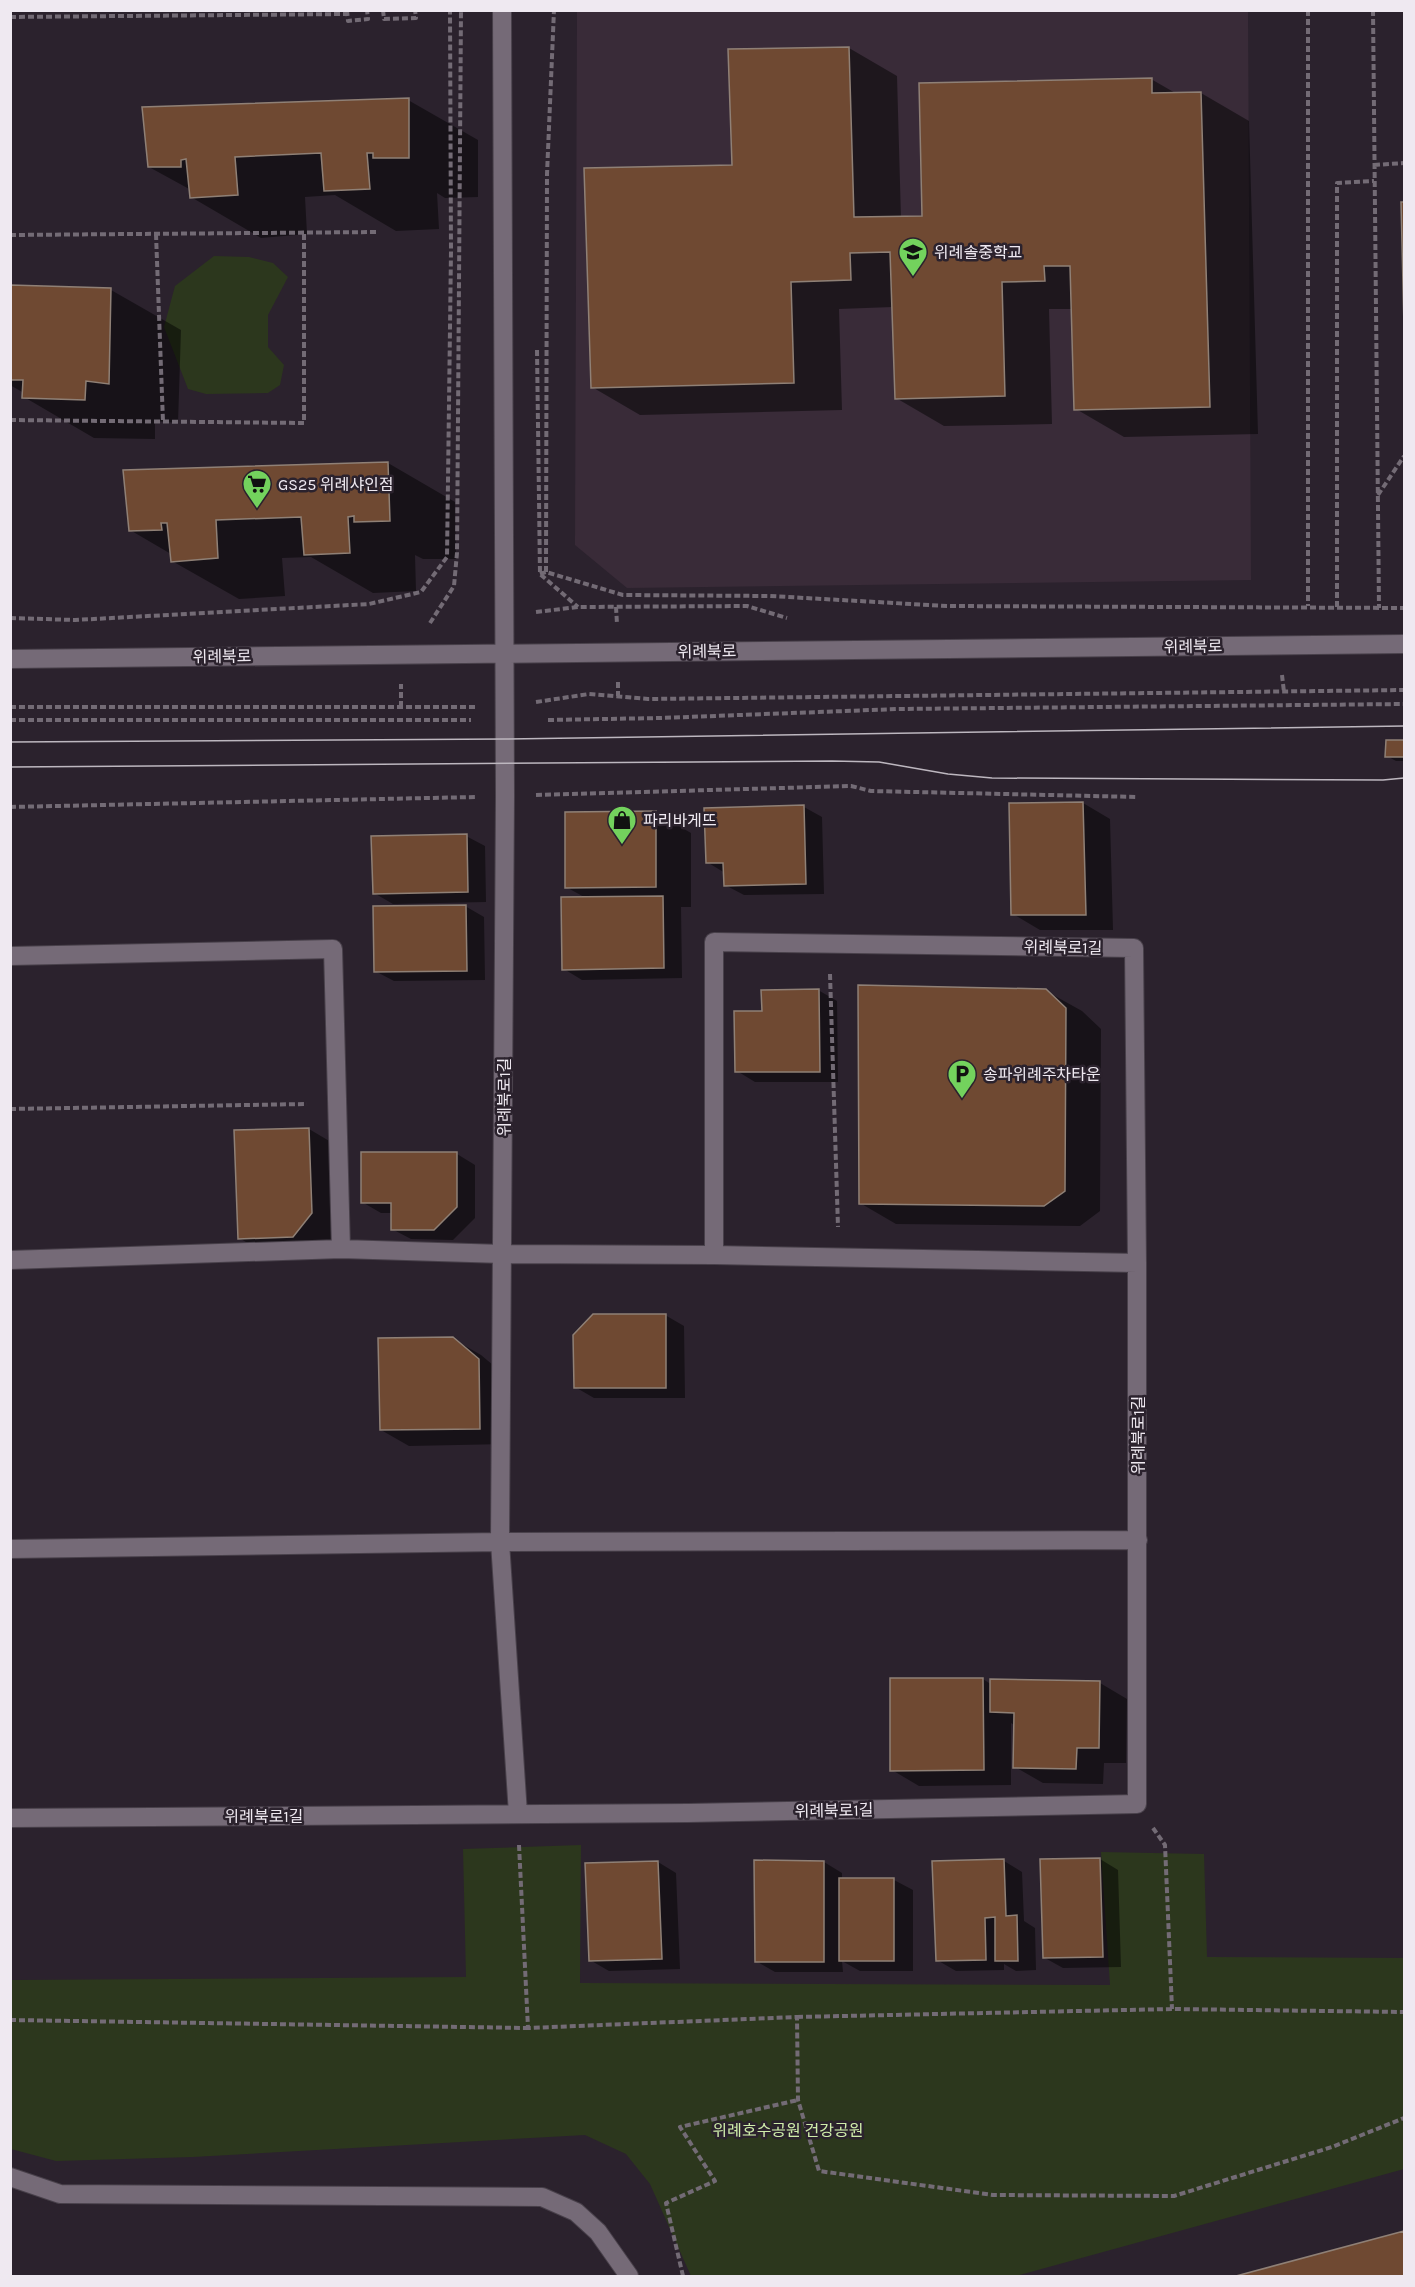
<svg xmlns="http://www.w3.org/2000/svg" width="1415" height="2287" viewBox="0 0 1415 2287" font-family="Karla,'Noto Sans KR',sans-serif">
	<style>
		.education { fill: #392b38 }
		.green { fill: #2c371d }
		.shadow { fill: #0007 }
		.building { fill: #6f4932; stroke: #8f8076; stroke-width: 1.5 }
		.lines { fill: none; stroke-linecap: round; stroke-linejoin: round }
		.minor-casing { stroke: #48404a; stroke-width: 20 }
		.path { stroke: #736b75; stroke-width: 4; stroke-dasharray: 6 3; stroke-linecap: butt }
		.minor { stroke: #756a77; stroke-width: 18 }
		.tram { stroke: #bdb7bf; stroke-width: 1.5 }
		.labels { text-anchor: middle; stroke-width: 5; stroke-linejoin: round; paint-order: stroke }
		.poi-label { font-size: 16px; fill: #efe9f1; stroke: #2b222d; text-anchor: start }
		.street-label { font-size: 16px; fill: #efe9f1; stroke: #2b222d }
		.park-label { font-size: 16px; fill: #cfedaa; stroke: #2b222d }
	</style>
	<rect width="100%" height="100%" fill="#2b222d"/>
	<path class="education" d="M577,11H1248L1251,580L627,588L575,545Z"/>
	<path class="green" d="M214,256L249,257L273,263L288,277L268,315V347L284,365L280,385L268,393L206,394L188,389L164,327L175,286Z
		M581,1845L580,1983L1110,1985L1101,1852L1204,1854L1207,1957L1404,1958V2169L1016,2276H691L650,2184L626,2154L585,2135L193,2157L56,2161L11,2149V1980L466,1977L463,1849Z"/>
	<path class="shadow" d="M849,48L897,76L901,218L924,217L1151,79L1177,94L1201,93L1249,121L1258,434L1124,437L1076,409L1072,309H1049L1052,424L944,426L896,398L893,307L839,309L842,410L640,415L592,387L733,166Z
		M408,100L478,140V197L445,198L437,193L439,229L396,231L335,195L305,197L307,234L261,238L191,197V190L149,167Z
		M1403,203H1404V268Z
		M10,286L111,290L181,330L178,423L155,421V439L94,438L24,397V393L10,385Z
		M388,463L455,502L456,559H423L415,555L416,591L373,593L311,557L282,558L285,596L239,599L172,561L171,554L130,530L125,472Z
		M1387,741L1404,742V761H1396L1387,756Z
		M1083,803L1110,819L1113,930H1040L1013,914Z
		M804,807L822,817L824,894L744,895L725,885V873L707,862Z
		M656,813L691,833V907H681L682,978L582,980L564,969L586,898L566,887Z
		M466,836L485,846L486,902L393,904L374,893Z
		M465,906L484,917L485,980L394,981L375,971Z
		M818,990L837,1001L838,1082H755L737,1071L763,1013Z
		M1046,991L1082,1011L1101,1029L1100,1211L1080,1226L896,1224L860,1203Z
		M309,1129L336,1145L339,1229L321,1252L267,1254L239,1238Z
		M457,1154L475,1165V1218L453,1240L411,1239L392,1229V1213H381L362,1202Z
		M665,1315L684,1326L685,1398H594L575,1387Z
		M453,1339L481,1355L506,1376L507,1444L409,1446L381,1430Z
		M983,1679L992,1685L1100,1683L1127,1699L1126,1763H1104L1103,1784L1043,1783L1015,1767L1016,1726L1011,1723V1785L919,1786L892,1770Z
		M1100,1859L1118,1870L1121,1967L1063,1968L1045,1958Z
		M1004,1861L1022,1872L1024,1921L1035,1928L1036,1970L1016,1971L1004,1964V1970L956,1971L937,1960Z
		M658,1862L676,1873L680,1969L609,1971L590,1960Z
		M824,1862L842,1873V1880H894L913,1890V1971H860L842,1961L843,1972H775L756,1961Z
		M1404,2233V2276H1242Z"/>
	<path class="building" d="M849,47L854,217L922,216L919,83L1152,78V93L1201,92L1210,407L1074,410L1070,266H1044L1045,281L1002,282L1005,396L895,399L890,252L850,253L851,280L791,282L794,383L591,388L584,168L732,165L728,49Z
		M409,98V158H373V153H367L370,189L324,191L321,153L235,157L238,195L190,198L186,159L181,160V167H148L142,107Z
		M1401,202H1404V327Z
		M10,285L111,288L109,384L86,381L85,400L22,398L23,380H10Z
		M388,462L390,521L354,522V516L348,517L350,553L304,555L301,517L216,520L218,558L171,562L167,523H161L162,530L129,531L123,470Z
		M1386,740H1404V757H1385Z
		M1083,802L1086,915H1011L1009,803Z
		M804,805L806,884L724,886L723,863H706L704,808Z
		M656,811V887L565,888V812Z
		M467,834L468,892L373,894L371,836Z
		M663,896L664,968L562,970L561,897Z
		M466,905L467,971L374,972L373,906Z
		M858,985L1046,989L1066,1008L1065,1191L1044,1206L859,1204Z
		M819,989L820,1072H735L734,1011H762L761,990Z
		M309,1128L312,1213L293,1237L238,1239L234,1130Z
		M361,1152H457V1207L434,1230H391V1203H361Z
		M593,1314H666V1388H574L573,1335Z
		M453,1337L479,1359L480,1429L380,1430L378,1338Z
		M890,1678H983L984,1770L890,1771Z
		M990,1679L1100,1681L1099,1748H1077L1076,1769L1013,1768L1014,1713L990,1712Z
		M1100,1858L1103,1957L1043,1958L1040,1859Z
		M1004,1859L1006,1916L1017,1915L1018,1961H995V1917L985,1918L986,1960L936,1961L932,1861Z
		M754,1860L824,1861V1962H755Z
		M658,1861L662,1959L589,1961L585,1863Z
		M839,1878H894V1961H839Z
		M1404,2231V2276H1236Z"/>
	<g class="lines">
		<g class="minor-casing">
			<path id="minor" d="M502,10L505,796L500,1542L518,1814
				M10,659L1404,644
				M10,956L333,949L341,1249
				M10,1260L341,1249L503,1254L714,1255L1137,1263
				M10,1549L500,1542L1138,1540
				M10,1818L688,1813L1137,1804V1263L1134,948L714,942V1255
				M10,2177L60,2194L542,2197L576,2212L598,2232L629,2276"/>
		</g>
		<path class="path" d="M347,10L348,21L368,19L367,10
			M383,10L384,19L416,18L415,10
			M1308,10V606
			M1373,10L1379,608
			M10,17L348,14
			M1374,165L1404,163
			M156,234L163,422
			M10,235L379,232
			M537,350L540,574L578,607
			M10,420L304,423V233
			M1378,495L1404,456
			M546,572L547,174L554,10
			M540,574L546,572L623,595L770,596L947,606L1404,608
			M616,607L617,624
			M1337,607V183L1374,181
			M536,612L578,607L747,606L787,618
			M10,618L75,620L369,604L421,592L447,557L451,251L450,10
			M430,623L454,586L457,553L461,10
			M1282,675L1284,692
			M618,682V696
			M536,702L589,694L648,699L1404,690
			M10,707H475
			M401,707V684
			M10,720H471
			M548,720L661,718L898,709L1404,704
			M536,795L851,786L871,791L1138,797
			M10,807L475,797
			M830,974L838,1227
			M10,1109L307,1104
			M1153,1828L1165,1845L1172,2009
			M519,1845L528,2028L797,2017L798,2100L819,2171L993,2195L1174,2196L1332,2147L1404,2118
			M797,2017L1172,2009L1404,2012
			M10,2020L528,2028
			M683,2276L666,2203L715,2181L680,2127L798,2100"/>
		<use href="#minor" class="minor"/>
		<path class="tram" d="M10,742L505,739L1404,726
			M10,767L832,761L879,762L948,774L992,778L1383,780L1404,778"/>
	</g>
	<defs>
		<g id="school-pin" transform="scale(1.5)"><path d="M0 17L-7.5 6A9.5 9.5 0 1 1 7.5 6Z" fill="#73d25d" stroke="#2b222d"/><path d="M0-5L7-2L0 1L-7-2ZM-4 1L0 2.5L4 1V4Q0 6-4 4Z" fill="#111"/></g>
		<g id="supermarket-pin" transform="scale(1.5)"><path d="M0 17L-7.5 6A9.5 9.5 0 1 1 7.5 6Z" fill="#73d25d" stroke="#2b222d"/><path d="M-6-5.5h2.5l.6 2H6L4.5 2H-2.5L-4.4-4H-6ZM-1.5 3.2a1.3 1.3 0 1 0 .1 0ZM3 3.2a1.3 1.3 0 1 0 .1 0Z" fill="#111"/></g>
		<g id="shop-pin" transform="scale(1.5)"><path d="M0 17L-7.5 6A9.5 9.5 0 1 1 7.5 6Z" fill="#73d25d" stroke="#2b222d"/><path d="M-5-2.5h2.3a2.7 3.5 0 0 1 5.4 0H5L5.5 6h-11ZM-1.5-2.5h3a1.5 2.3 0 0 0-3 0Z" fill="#111"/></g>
		<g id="parking-pin" transform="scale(1.5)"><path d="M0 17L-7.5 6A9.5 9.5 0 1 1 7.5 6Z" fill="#73d25d" stroke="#2b222d"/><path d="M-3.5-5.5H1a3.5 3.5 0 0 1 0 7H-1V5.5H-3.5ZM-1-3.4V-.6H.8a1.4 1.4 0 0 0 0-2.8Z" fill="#111"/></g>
	</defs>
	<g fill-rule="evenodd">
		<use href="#school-pin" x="913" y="252"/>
		<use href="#supermarket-pin" x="257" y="484"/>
		<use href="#shop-pin" x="622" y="820"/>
		<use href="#parking-pin" x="962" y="1074"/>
	</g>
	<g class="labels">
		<g class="poi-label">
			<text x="934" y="258">위례솔중학교</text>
			<text x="278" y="490">GS25 위례샤인점</text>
			<text x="643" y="826">파리바게뜨</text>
			<text x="983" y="1080">송파위례주차타운</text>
		</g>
		<g class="street-label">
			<text transform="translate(1193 646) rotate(-1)" y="6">위례북로</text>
			<text transform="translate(707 651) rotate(-1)" y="6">위례북로</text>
			<text transform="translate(222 656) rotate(-1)" y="6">위례북로</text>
			<text transform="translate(1063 947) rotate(1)" y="6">위례북로1길</text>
			<text transform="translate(504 1097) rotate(-90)" y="6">위례북로1길</text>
			<text transform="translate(1138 1435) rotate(-90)" y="6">위례북로1길</text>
			<text transform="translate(834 1810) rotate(-1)" y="6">위례북로1길</text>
			<text x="264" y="1822">위례북로1길</text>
		</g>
		<g class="park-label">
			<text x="788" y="2136">위례호수공원 건강공원</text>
		</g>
	</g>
	<rect width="1415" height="2287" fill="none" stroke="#efe9f1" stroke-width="24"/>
</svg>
